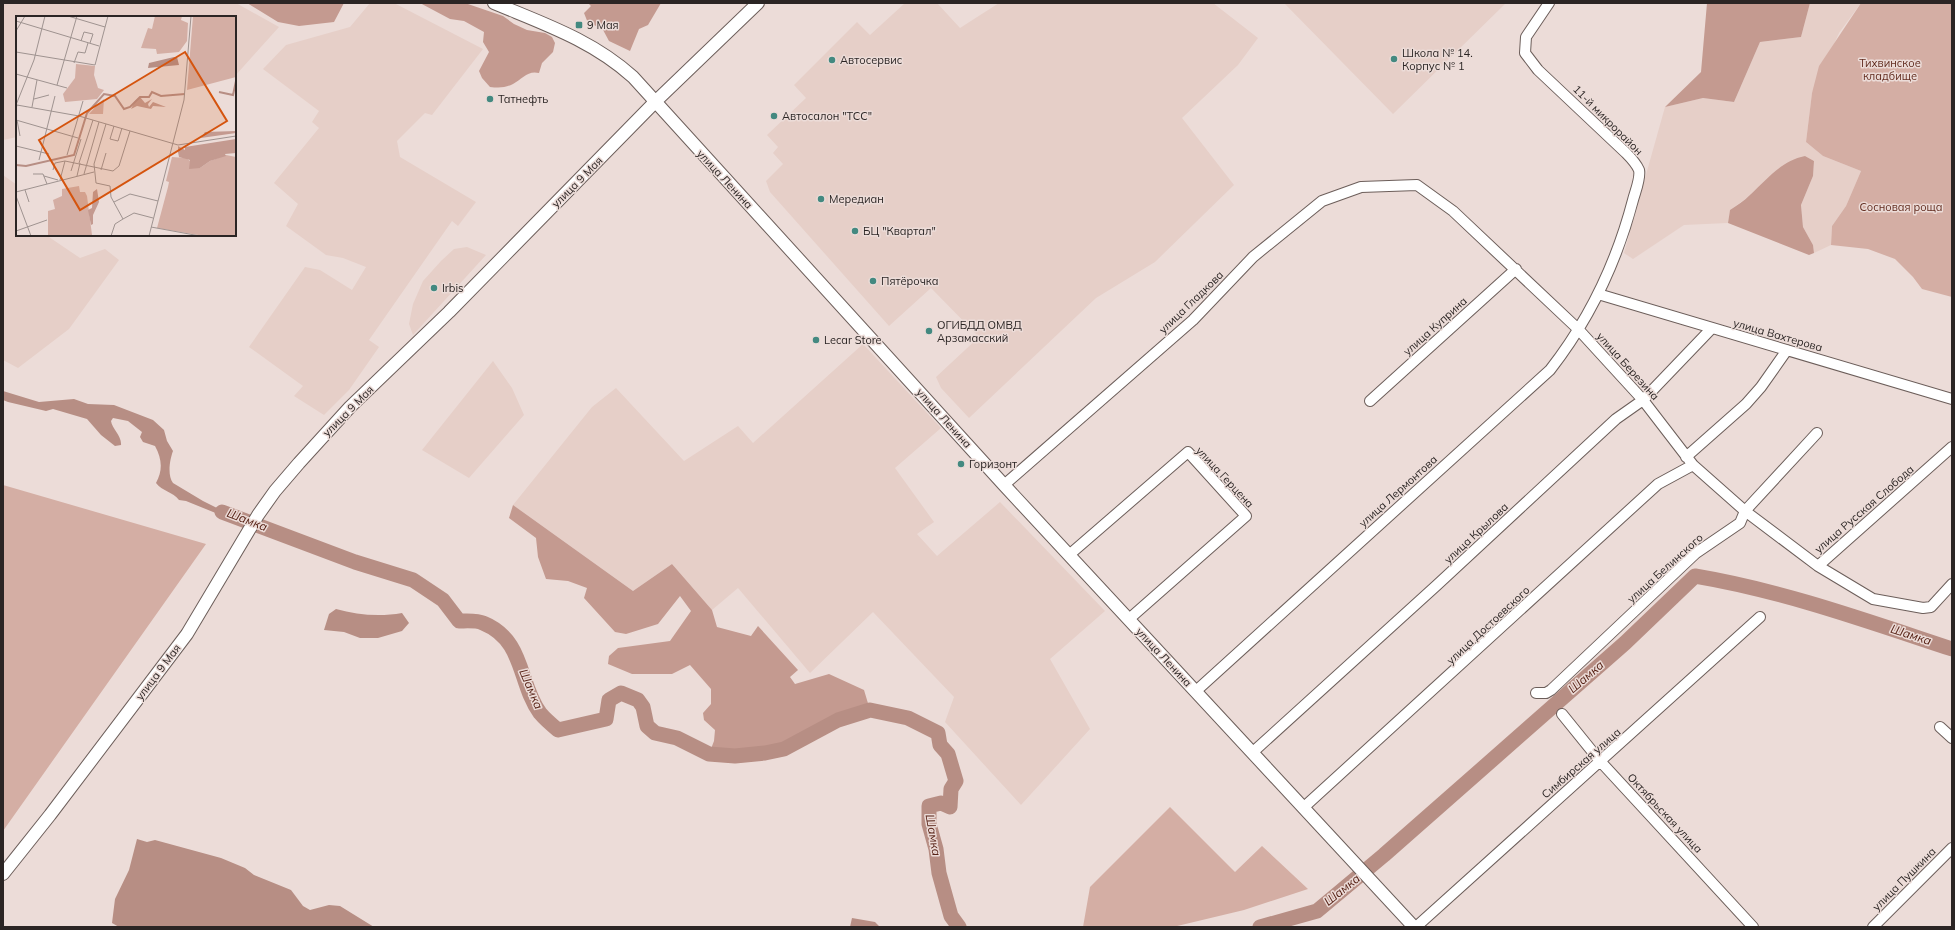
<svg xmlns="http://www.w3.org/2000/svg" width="1955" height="930" viewBox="0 0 1955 930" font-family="Mulish,sans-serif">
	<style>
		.built { fill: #e6cfc8 }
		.green { fill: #d4aea4 }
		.forest { fill: #c49a90 }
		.water { fill: #b78e84 }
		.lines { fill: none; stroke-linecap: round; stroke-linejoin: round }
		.river { stroke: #b78e84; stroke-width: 15 }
		.minor-casing { stroke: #6c5e5a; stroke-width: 12 }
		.major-casing { stroke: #6c5e5a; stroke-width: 14 }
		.minor { stroke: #fff; stroke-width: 10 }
		.major { stroke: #fff; stroke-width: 12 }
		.poi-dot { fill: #438980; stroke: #ecdcd8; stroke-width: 1.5 }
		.labels { text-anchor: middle; stroke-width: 3; stroke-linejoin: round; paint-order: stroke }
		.poi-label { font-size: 11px; fill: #2b2524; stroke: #ecdcd8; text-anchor: start }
		.park-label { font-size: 11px; fill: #612b1e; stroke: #ecdcd8 }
		.street-label { font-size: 11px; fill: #2b2524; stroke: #ecdcd8 }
		.water-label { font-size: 12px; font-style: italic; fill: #562115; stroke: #ecdcd8 }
		.inset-river { fill: none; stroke: #b78e84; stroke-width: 2 }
		.inset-road { fill: none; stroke: #9f9390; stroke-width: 1 }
		.view { fill: #d5540e; fill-opacity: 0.15; stroke: #d5540e; stroke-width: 2 }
		.inset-edge { fill: none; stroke: #2b2524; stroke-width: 2 }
	</style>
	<rect width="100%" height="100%" fill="#ecdcd8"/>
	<path class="built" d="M3,3H236L279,27L235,76V17H17V137L3,140Z
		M370,3H394L483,49L432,115L425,113L397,141L400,157L476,202L458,226L452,221L369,340L379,347L349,390L324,415L294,396L303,386L249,347L305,267L320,270L352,290L366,267L343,258L326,255L286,226L298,204L274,183L319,128L312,122L319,111L263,69L286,45L350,27Z
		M905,3H937L960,28L999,3H1213L1258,38L1238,65L1182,118L1234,185L1155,262L1096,298L969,418L941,388L936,377L979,337L931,288L889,326L770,192L766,181L783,164L773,153L778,147L767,135L806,98L794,85L857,22L870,35Z
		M1284,3H1506L1393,114Z
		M1810,3H1861L1839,33L1812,93L1806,142L1823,156L1861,171L1846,206L1832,226L1831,245L1814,253L1813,245L1803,227L1801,205L1813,176L1814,161L1805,156L1730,210L1728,223L1684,225L1633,259L1624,253L1665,107L1703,98L1734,102L1760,42L1801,37Z
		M3,175L17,185V235H46L80,258L105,249L119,260L69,329L18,368L3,360Z
		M467,247L486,255L413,335L409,324L413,304L423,281L441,261L454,249Z
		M863,344L941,428L895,468L934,522L917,534L937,556L1000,502L1105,611L1050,659L1090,729L1021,805L945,722L954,697L873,612L810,673L738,588L712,610L672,564L633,591L513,505L592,407L616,388L684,461L738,426L753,443Z
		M493,361L512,388L524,415L469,478L422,450Z"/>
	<path class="green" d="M1861,3H1952V297L1922,289L1913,277L1895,259L1868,249L1831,245L1832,226L1846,206L1861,171L1823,156L1806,142L1812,93L1819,66Z
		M3,485L206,544L3,831Z
		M1170,807L1235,872L1262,846L1308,889L1244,910L1173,927H1083L1090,887Z"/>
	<path class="forest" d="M247,3H344L334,22L299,26L278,22Z
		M420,3H465L503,16L514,24L527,30L545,33L552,37L555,43L553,52L542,63L539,73C528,70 522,79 513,84C505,88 499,88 490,87L482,78L479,71L489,52L483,42L484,32L464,21L450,19Z
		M588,3H661L648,25L639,29L630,51L609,41L602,28L588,23L584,13L591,6Z
		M1707,3H1810L1801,37L1760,42L1734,102L1703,98L1665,107L1701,72Z
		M1805,156L1814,161L1813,176L1801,205L1803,227L1813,245L1814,253L1809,255L1728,223L1730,210C1737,205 1744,201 1750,195C1767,179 1781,161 1805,156Z
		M513,505L633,591L672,564L712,610L717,627L751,636L758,626L798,670L790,677L795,684L829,674L864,690L870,710L838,720L784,749L765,753L735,756L709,754L714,741L715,730L704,720L703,713L711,704V689L690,665L672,674H632L608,664L609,656L618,648L670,641L691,611L680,596L658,624L626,634L615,632L584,598L587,588L568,581L546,579L538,557L536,538L509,518Z"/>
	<path class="water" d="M3,391L39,402L74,399L88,404L114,405L153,420L164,430L167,441L173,451C170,459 167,475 173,483L203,501L225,512L242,516L238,522L229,517L223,516L186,501L179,500C173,492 162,491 156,483C163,470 162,459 155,446L143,442L140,437L142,432L128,421L113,418L111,421C112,429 122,436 121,445L115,446L101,435L87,419L53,409L46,411L8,402L3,400Z
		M336,609C357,615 380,617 402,613L409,623L402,631L378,638H360L344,632L324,630L329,614Z
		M137,839L147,842L155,840L221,858L245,868L254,875L291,890L303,906L310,910L329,905L340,906L374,927H119L112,923L115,899L129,870Z
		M852,918L875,922L880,927H850Z"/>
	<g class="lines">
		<path class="river" d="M222,512L355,562L413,580L443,600L459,621C466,621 477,620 483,623C525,640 518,683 540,713C545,719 552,725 558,730L606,719L609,700L621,693L638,700L643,707L647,726L655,733L677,738L709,754L735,756L765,753L784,749L838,720L870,710L908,718L938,733L940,745L948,754L956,781L951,789L950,807L941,803L929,806V824L936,849L939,873L951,916L959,927
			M1260,927L1317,911L1384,855L1625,643L1695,576C1784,591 1867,621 1952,649"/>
		<g class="minor-casing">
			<path id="minor" d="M1598,294L1952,399
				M1370,401L1516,269
				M1952,447L1818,566L1873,599L1923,608L1931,607L1952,584
				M1686,457L1746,404L1761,387L1787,350
				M1004,485L1193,320L1253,257L1322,201L1361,187L1417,185L1453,211L1578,329L1643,400L1693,465L1745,511L1818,566
				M1069,555L1188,452L1246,516L1129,619
				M1196,691L1550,370C1589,320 1617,261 1633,200C1635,192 1641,178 1639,170C1636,163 1631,158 1626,153L1538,70L1525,53L1526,37L1549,3
				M1536,693H1546L1551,690L1696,553L1740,523L1745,511L1817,433
				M1562,714L1600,761L1753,927
				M1940,727L1952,738
				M1253,752L1437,585L1616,419L1643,400L1712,328
				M1303,808L1658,484L1693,465
				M1416,927L1760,617
				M1873,927L1952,848"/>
		</g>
		<g class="major-casing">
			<path id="major" d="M494,3C544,24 592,40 633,77L1004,485L1414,927
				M3,874L50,815L187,634L258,515L275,491L299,463L350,407L449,312L655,102L758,3"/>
		</g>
		<use href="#minor" class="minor"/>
		<use href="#major" class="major"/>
	</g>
	<g class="poi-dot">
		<rect x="575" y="21" width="8" height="8" rx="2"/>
		<circle cx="1394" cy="59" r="4"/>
		<circle cx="832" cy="60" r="4"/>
		<circle cx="490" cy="99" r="4"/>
		<circle cx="774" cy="116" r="4"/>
		<circle cx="821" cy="199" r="4"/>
		<circle cx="855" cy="231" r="4"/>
		<circle cx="873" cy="281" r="4"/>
		<circle cx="434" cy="288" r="4"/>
		<circle cx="929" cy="331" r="4"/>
		<circle cx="816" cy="340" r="4"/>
		<circle cx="961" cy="464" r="4"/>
	</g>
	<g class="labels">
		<g class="poi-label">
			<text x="587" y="29">9 Мая</text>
			<text x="1402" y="57">Школа № 14.<tspan x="1402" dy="13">Корпус № 1</tspan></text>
			<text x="840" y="64">Автосервис</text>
			<text x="498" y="103">Татнефть</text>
			<text x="782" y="120">Автосалон "ТСС"</text>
			<text x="829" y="203">Мередиан</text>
			<text x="863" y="235">БЦ "Квартал"</text>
			<text x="881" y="285">Пятёрочка</text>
			<text x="442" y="292">Irbis</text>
			<text x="937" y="329">ОГИБДД ОМВД<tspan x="937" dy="13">Арзамасский</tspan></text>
			<text x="824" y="344">Lecar Store</text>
			<text x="969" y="468">Горизонт</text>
		</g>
		<g class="park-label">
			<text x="1890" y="67">Тихвинское<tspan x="1890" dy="13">кладбище</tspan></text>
			<text x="1901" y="211">Сосновая роща</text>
		</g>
		<g class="street-label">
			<text transform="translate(1608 120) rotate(45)" y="4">11-й микрорайон</text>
			<text transform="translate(725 179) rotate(47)" y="4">улица Ленина</text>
			<text transform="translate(577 182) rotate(-45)" y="4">улица 9 Мая</text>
			<text transform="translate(1191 302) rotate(-44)" y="4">улица Гладкова</text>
			<text transform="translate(1435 326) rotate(-42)" y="4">улица Куприна</text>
			<text transform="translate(1778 335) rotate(16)" y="4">улица Вахтерова</text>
			<text transform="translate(1628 366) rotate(48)" y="4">улица Березина</text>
			<text transform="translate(348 411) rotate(-45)" y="4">улица 9 Мая</text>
			<text transform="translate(944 418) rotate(48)" y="4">улица Ленина</text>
			<text transform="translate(1225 477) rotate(47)" y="4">улица Герцена</text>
			<text transform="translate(1398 491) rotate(-42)" y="4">улица Лермонтова</text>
			<text transform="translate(1864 509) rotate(-41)" y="4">улица Русская Слобода</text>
			<text transform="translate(1476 533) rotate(-43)" y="4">улица Крылова</text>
			<text transform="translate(1665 568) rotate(-42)" y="4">улица Белинского</text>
			<text transform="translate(1488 625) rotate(-43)" y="4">улица Достоевского</text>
			<text transform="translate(1164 657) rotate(47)" y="4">улица Ленина</text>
			<text transform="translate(158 672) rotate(-53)" y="4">улица 9 Мая</text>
			<text transform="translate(1581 763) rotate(-41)" y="4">Симбирская улица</text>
			<text transform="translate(1665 813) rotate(47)" y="4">Октябрьская улица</text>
			<text transform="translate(1904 879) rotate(-45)" y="4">улица Пушкина</text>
		</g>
		<g class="water-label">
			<text transform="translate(247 520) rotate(21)" y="4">Шамка</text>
			<text transform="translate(1911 635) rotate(18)" y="4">Шамка</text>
			<text transform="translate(1586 677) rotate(-41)" y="4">Шамка</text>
			<text transform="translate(531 689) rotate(67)" y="4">Шамка</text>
			<text transform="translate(933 835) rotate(80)" y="4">Шамка</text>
			<text transform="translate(1342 890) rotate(-39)" y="4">Шамка</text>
		</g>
	</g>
	<g transform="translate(16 16)">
		<rect width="220" height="220" fill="#ecdcd8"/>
		<path d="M139,0H166L165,4L172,7L171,25L163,36L141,38L140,33L125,32L132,12L136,13ZM177,0H220V61L171,74ZM60,48L79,50L78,59L82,72L88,74L81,83L49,86L47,78L59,62ZM88,83L87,98H73L83,87ZM210,139L220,141V220H188L141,212L152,171L153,166L150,165L156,141L170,142L184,152L194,145ZM63,170L64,176H69L71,180L76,219L32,220V195L39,193L37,184L46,180V173Z" fill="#d4aea4"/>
		<path d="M124,81L129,87L136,83L132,88L133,91L137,86L150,91L137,90L135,93L121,90L115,93L119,85ZM220,115V117L185,122L189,116ZM220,123V137L209,138L210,140L194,145L184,152L173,153L174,144L163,141L162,136V130L169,134V131ZM81,173L83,186L77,199V208L75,209L72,194L76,192L77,176Z" fill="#c49a90"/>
		<path d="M158,41H161L163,49L132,52L133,47Z" fill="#b78e84"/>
		<path class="inset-river" d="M203,76L217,79L220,65M0,149L10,150L58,139L71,97L88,78L99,80L108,93L114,91L124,81H133L136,76L145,80L169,78"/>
		<path class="inset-road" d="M52,0L89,11M0,5L83,30M0,15L9,0M65,25L68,16L77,18L74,27M0,36L79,49L92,0M58,47L62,36L69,37L72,27M0,58L51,72M41,69L61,0M18,83L33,79M0,89L18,44L29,0M16,91L21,64M0,93L1,89L63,100L162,129L220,120M0,104L62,122M1,104L4,120M90,108L78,148L80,167L94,170L95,181L107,203L118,197L137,202M98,110L94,123L102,125L106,112M0,130L33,138M51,139L67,85M23,144L39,80M49,145L97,155L103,150L114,115M63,147L77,104M37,154L39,147L49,145L44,164M85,154L90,137M55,155L65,123M17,158H27L31,168M68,158L83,106M28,160L42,164M61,160L64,147M9,174L13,186M0,176L78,156M0,180L15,220M98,186L114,178L142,185M135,211L184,220M0,215L31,204M95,220L99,208L107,203M133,220L168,84L175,0"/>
		<path class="view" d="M169,36L211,105L64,194L23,124Z"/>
		<rect width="220" height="220" class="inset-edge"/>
	</g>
	<rect width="1955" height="930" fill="none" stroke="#2b2524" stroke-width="8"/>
</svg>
